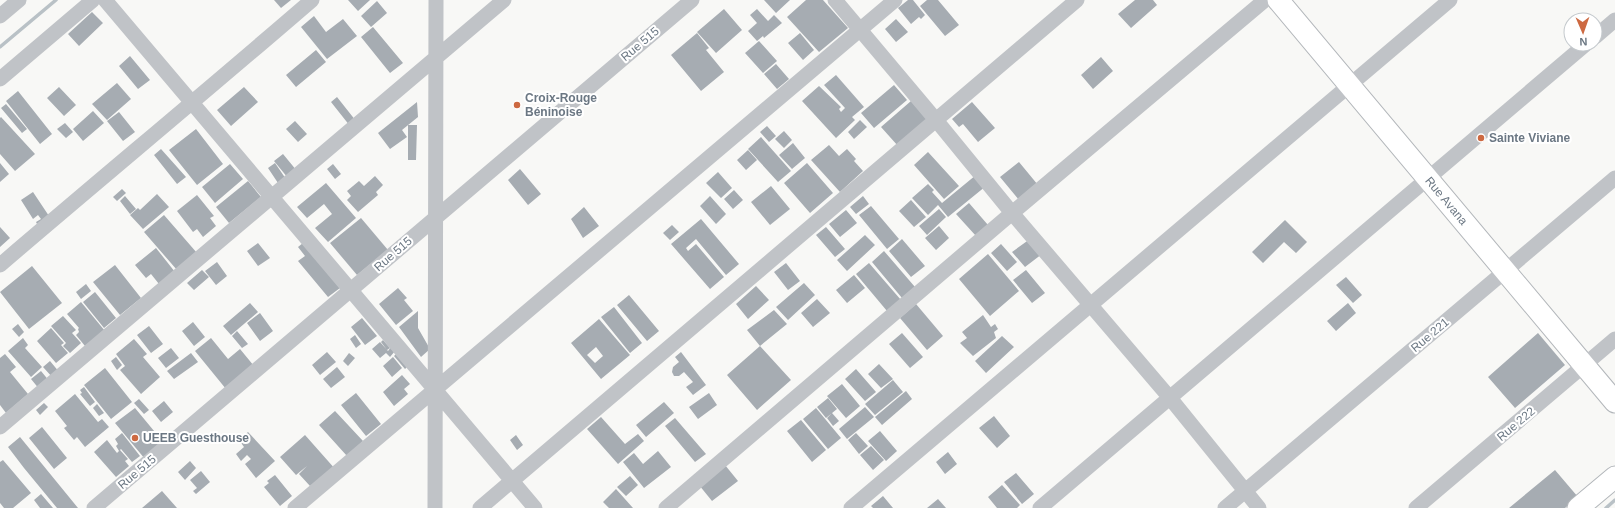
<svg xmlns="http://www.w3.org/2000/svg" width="1615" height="508" viewBox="0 0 1615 508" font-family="Helvetica,sans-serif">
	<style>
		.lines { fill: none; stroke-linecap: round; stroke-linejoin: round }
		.stream { stroke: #b9c1c6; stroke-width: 3.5 }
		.building { fill: #a6acb2; fill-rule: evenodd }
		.secondary-casing { stroke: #b3b7bb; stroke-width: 23 }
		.minor { stroke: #c0c3c7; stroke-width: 15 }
		.secondary { stroke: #fff; stroke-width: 21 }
		.poi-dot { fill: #cd6941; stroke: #fff; stroke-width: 1.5 }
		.labels { text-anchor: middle; stroke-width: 4; stroke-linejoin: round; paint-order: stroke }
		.street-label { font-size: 12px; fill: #6b7783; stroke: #fff }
		.poi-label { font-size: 12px; font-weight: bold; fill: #6b7783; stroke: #fff; text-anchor: start }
	</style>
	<rect width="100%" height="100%" fill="#f8f8f6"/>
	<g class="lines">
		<path class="stream" d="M0,47L56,0
			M1606,508L1615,500"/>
	</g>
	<path class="building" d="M274,0H291L281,8Z
		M348,0H370L358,11Z
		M764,0H790L776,13Z
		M806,0H823L848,28L819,52L787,17Z
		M908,0H913L925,15L921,19L919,17L911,24L898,8Z
		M927,0H938L959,25L945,36L920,6Z
		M1135,0H1153L1157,5L1131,28L1118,14Z
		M377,1L387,13L371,27L361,16Z
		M724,9L742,30L716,53L697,32Z
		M757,9L768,21L774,15L782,23L764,38L763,36L757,41L748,31L757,23L750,15Z
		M92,12L103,23L79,46L68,34Z
		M314,16L326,32L343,19L357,36L327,59L301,27Z
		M896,19L908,32L896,42L885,29Z
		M373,27L403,63L390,73L361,37Z
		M697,33L709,48L706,50L724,72L701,91L671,55Z
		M800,33L814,50L803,60L788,43Z
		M759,41L777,61L763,73L745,53Z
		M316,50L326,62L296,87L286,75Z
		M130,56L150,80L138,89L119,66Z
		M1101,57L1113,71L1093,89L1081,75Z
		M776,64L789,79L777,89L764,74Z
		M836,75L864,107L852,117L855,120L836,138L802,101L819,86L841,107L839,109L841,112L845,108L824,85Z
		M117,83L131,99L107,120L92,104Z
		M894,85L907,100L874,128L861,113Z
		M59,87L76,105L64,116L47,98Z
		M244,87L258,102L231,126L217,110Z
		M18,91L52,134L40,144L6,101Z
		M337,97L356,121L350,126L331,102Z
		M911,101L928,120L898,146L881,127Z
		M417,102L418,117L402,130L407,137L390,149L378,133Z
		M972,102L995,128L978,142L963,124L959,127L952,119Z
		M6,104L27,129L22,133L1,108Z
		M93,111L104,123L83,141L73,129Z
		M119,112L135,132L123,141L107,121Z
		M1,117L35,154L15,171L0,154V118Z
		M860,120L867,127L854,139L848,132Z
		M295,121L307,134L298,142L286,129Z
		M65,123L73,132L66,138L57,129Z
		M408,125H417L416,160H408Z
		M767,126L776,136L769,142L760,132Z
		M196,129L223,164L197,185L169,150Z
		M784,131L792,140L784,148L775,139Z
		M761,137L791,171L778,182L748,149Z
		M793,143L805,158L792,169L779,155Z
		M829,145L839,156L847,149L856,159L854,161L863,171L840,192L811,160Z
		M161,149L186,177L177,184L154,155Z
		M748,150L757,160L746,170L737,160Z
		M928,152L959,186L944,199L914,165Z
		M283,154L297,171L288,178L274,161Z
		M1019,162L1038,185L1019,200L1000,177Z
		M0,163L9,174L0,182Z
		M275,163L288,182L280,186L268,168Z
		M807,163L833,193L810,213L784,183Z
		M230,164L243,179L215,203L202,187Z
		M333,164L341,174L335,179L327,169Z
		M520,169L541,194L528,205L508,180Z
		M718,172L732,188L721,198L706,183Z
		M976,175L986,186L948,217L938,205L928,215L912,198L928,184L934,190L932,192L942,203Z
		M375,176L383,185L376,192L378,195L358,212L347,200L351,196L347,191L359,181L364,186Z
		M248,181L261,197L229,223L216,207Z
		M326,183L356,218L328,242L315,228L332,214L324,204L307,218L297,207Z
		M771,186L790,209L770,225L751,202Z
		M122,189L126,193L117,201L113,197Z
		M734,190L743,200L733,209L724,199Z
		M33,192L49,216L37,224L36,222L41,219L38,215L33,219L21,200Z
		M157,194L169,207L143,229L130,215L138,208L140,210Z
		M197,195L214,216L210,218L216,226L203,237L197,229L193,232L177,211Z
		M125,196L136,209L130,214L120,201Z
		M710,196L726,214L716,224L700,206Z
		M863,196L869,204L856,214L850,207Z
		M911,200L926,217L914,227L899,211Z
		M969,203L988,225L976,236L956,214Z
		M871,206L899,239L887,249L859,215Z
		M584,207L599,226L583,238L571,219Z
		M939,209L946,217L927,235L919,226Z
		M846,210L857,223L840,237L829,224Z
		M164,215L197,253L177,270L144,232Z
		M361,218L388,250L357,275L330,243Z
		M701,219L739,264L726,275L696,239L686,248L688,251L696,244L724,277L710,289L671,244Z
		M1285,220L1307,242L1296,253L1284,242L1263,263L1252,252Z
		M672,225L679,232L670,240L663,233Z
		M939,226L949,238L936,250L925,238Z
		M0,227L10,238L0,247Z
		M826,227L845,249L835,257L816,235Z
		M865,235L875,245L847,271L837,260Z
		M902,239L925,266L911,277L889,251Z
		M1030,239L1042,254L1025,267L1012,252Z
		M258,243L270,258L258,266L247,251Z
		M303,243L340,288L328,297L298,261L305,256L298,247Z
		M1001,244L1017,262L1007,271L991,253Z
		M156,248L175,272L159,284L151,274L146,278L135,265Z
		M884,251L915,287L902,298L872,262Z
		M988,254L1019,291L990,316L959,279Z
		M217,262L227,276L216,285L205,271Z
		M786,263L800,281L788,290L774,272Z
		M869,263L901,300L887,311L856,274Z
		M115,265L141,298L120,315L93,282Z
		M32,266L62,303L29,329L0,292Z
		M202,270L209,277L194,290L187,283Z
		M1026,270L1045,293L1032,303L1013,280Z
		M854,275L865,288L847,303L836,290Z
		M1346,277L1362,295L1353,303L1336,285Z
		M804,283L815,295L788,320L776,307Z
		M86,284L91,291L81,299L76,292Z
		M756,286L769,300L748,319L736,304Z
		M398,288L407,298L404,300L413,311L396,325L379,304Z
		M95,292L116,318L104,328L83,302Z
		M629,295L659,331L647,341L617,305Z
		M817,299L830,313L813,327L801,313Z
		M81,302L105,331L85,346L76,335L79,332L78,329L79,328L67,314Z
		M250,303L258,312L231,335L223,326Z
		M1348,303L1356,313L1336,331L1327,321Z
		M916,304L943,336L927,350L900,318Z
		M614,307L642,343L630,353L601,317Z
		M774,310L787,324L760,346L747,330Z
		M418,311V328L430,349L421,357L399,327Z
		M260,313L273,331L260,341L247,323Z
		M983,315L991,327L995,324L998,329L994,332L996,338L973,356L960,343L967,338L962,332Z
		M63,316L76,330L72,333L81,343L70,353L63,346L66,343L51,326Z
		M362,318L377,336L365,345L351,327Z
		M599,319L630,355L601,379L571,343ZM596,347L603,356L595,363L587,355Z
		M193,322L205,337L194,346L182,331Z
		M18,324L24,332L19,337L12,329Z
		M149,326L163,344L151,353L137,335Z
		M51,328L64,343L61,345L68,353L56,363L37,341Z
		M237,331L248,344L242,348L232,336Z
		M902,333L923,357L910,368L889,344Z
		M1538,333L1565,365L1515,408L1488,377Z
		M355,335L361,344L356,348L350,339Z
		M1002,336L1014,347L986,373L975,361Z
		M23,338L28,345L25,348L42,367L31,377L8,351Z
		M211,338L228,359L240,349L254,366L226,389L195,351Z
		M134,339L147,354L143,357L160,377L141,394L120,370L125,366L116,354Z
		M383,340L390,348L387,350L381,342Z
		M380,342L388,351L391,347L395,351L390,357L386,353L380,358L372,349Z
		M760,346L791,380L757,410L727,375Z
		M171,348L179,358L166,368L158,358Z
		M327,352L336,362L320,375L312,365Z
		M681,352L706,385L693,395L686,387L693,382L684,372L679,376H674L672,372L673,367L679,362L675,357Z
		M191,353L198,362L174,379L167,371Z
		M349,353L355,358L348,366L343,361Z
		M397,353L408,366L405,369L394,356Z
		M5,354L16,367L10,372L28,394L6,413L0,405V358Z
		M116,357L122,365L117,370L111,361Z
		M393,357L402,368L392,377L383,366Z
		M50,361L60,373L53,378L43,367Z
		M879,364L893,379L881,388L868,374Z
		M337,367L345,377L331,388L323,379Z
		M105,368L132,402L111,419L84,385Z
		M856,369L876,392L865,401L845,379Z
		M41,371L50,382L40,390L31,379Z
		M402,375L410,384L404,389L408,394L394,406L383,392Z
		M893,380L903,392L875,415L865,404Z
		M842,384L860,406L846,418L827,396Z
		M84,387L95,402L90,406L80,394L82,393L80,390Z
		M906,391L912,399L882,425L875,417Z
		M356,393L381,424L366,436L341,405Z
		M709,393L717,405L698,419L689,407Z
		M75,394L98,422L102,419L109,427L85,447L77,437L74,440L64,428L67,426L55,411Z
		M828,398L837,409L826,418L817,407Z
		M139,399L149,410L144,414L134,403Z
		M164,401L173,412L161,422L152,411Z
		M664,402L674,413L646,437L636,425Z
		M44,403L48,407L40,415L36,410Z
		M97,404L104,413L99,416L93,408Z
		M865,407L874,417L847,439L839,429Z
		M135,408L164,443L145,459L115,423Z
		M816,408L841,438L828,449L803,419Z
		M335,411L363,441L347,456L319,425Z
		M832,413L839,421L833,426L827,418Z
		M994,416L1010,436L997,448L979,428Z
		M601,417L625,444L638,434L644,441L618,464L587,429Z
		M675,418L706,454L695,462L665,426Z
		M801,420L826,450L812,462L787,431Z
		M42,427L67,458L54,469L29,438Z
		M880,431L897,451L886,461L868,441Z
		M248,432L275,461L256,478L245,464L251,459L247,455L241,461L236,454L244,447L239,440Z
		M122,433L140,456L132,462L121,449L120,450L128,459L125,461L129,466L116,477L94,452L107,440L117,453L119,451L116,446L118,444L115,439Z
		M856,433L868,446L859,454L848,440Z
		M305,435L336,470L310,486L299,474L307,466L296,475L280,457Z
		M516,435L523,445L517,450L510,440Z
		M20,437L78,508H57L24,468L8,447Z
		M871,446L884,460L873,470L860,455Z
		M658,451L671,467L644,488L623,462L634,453L643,464Z
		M948,452L957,464L945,474L936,462Z
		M3,460L31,493L13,508H4L0,503V462Z
		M190,461L196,468L185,480L178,472Z
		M725,465L738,481L712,501L699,485Z
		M1555,470L1578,497L1565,508H1509Z
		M201,471L210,482L196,494L193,491L197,488L190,480Z
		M1016,473L1034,494L1022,504L1004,482Z
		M275,475L292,496L280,506L264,487L269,483L267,481Z
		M630,476L638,485L626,496L617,487Z
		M1002,485L1020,505L1017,508H997L988,497Z
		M616,489L633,508H609L603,502Z
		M162,491L177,508H142Z
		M41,494L53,508H40L34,500Z
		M883,496L893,508H873L871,506Z
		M938,499L946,508H927Z"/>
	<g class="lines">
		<g class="secondary-casing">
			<g id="secondary">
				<path id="s1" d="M1278,0L1615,402"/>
				<path d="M1578,508L1615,477"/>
			</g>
		</g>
		<path class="minor" d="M105,0L535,508
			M835,0L936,120L1012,213L1170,398L1259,508
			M0,16L19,0
			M1595,37L1615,20
			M0,79L93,0
			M0,265C104,176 209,89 312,0
			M0,427L504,0
			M94,508L692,0
			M295,508L895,0
			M435,508L436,0
			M480,508L1077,0
			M666,508L1012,213L1265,0
			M851,508L1450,0
			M1040,508L1586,44
			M1225,508L1615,178
			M1416,508L1615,339"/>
		<use href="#secondary" class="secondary"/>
	</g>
	<g class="poi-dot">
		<circle cx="517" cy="105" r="4"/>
		<circle cx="1481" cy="138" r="4"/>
		<circle cx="135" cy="438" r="4"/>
	</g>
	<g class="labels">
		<g class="street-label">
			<text transform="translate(640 44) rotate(-40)" y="4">Rue 515</text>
			<text dy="4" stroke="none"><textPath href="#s1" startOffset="262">Rue Avana</textPath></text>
			<text transform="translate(393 254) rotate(-41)" y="4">Rue 515</text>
			<text transform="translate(1430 335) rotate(-40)" y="4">Rue 221</text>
			<text transform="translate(1516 424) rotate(-40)" y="4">Rue 222</text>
			<text transform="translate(137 472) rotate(-40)" y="4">Rue 515</text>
		</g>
		<g class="poi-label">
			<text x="525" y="102">Croix-Rouge<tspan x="525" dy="14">Béninoise</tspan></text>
			<text x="1489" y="142">Sainte Viviane</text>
			<text x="143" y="442">UEEB Guesthouse</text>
		</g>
	</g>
	<g transform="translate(1583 32) rotate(178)"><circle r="19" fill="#ffffff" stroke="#c4c9cd"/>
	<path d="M0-3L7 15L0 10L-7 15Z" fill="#cd6941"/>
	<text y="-6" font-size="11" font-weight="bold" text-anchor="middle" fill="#6b7783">N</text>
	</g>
</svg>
